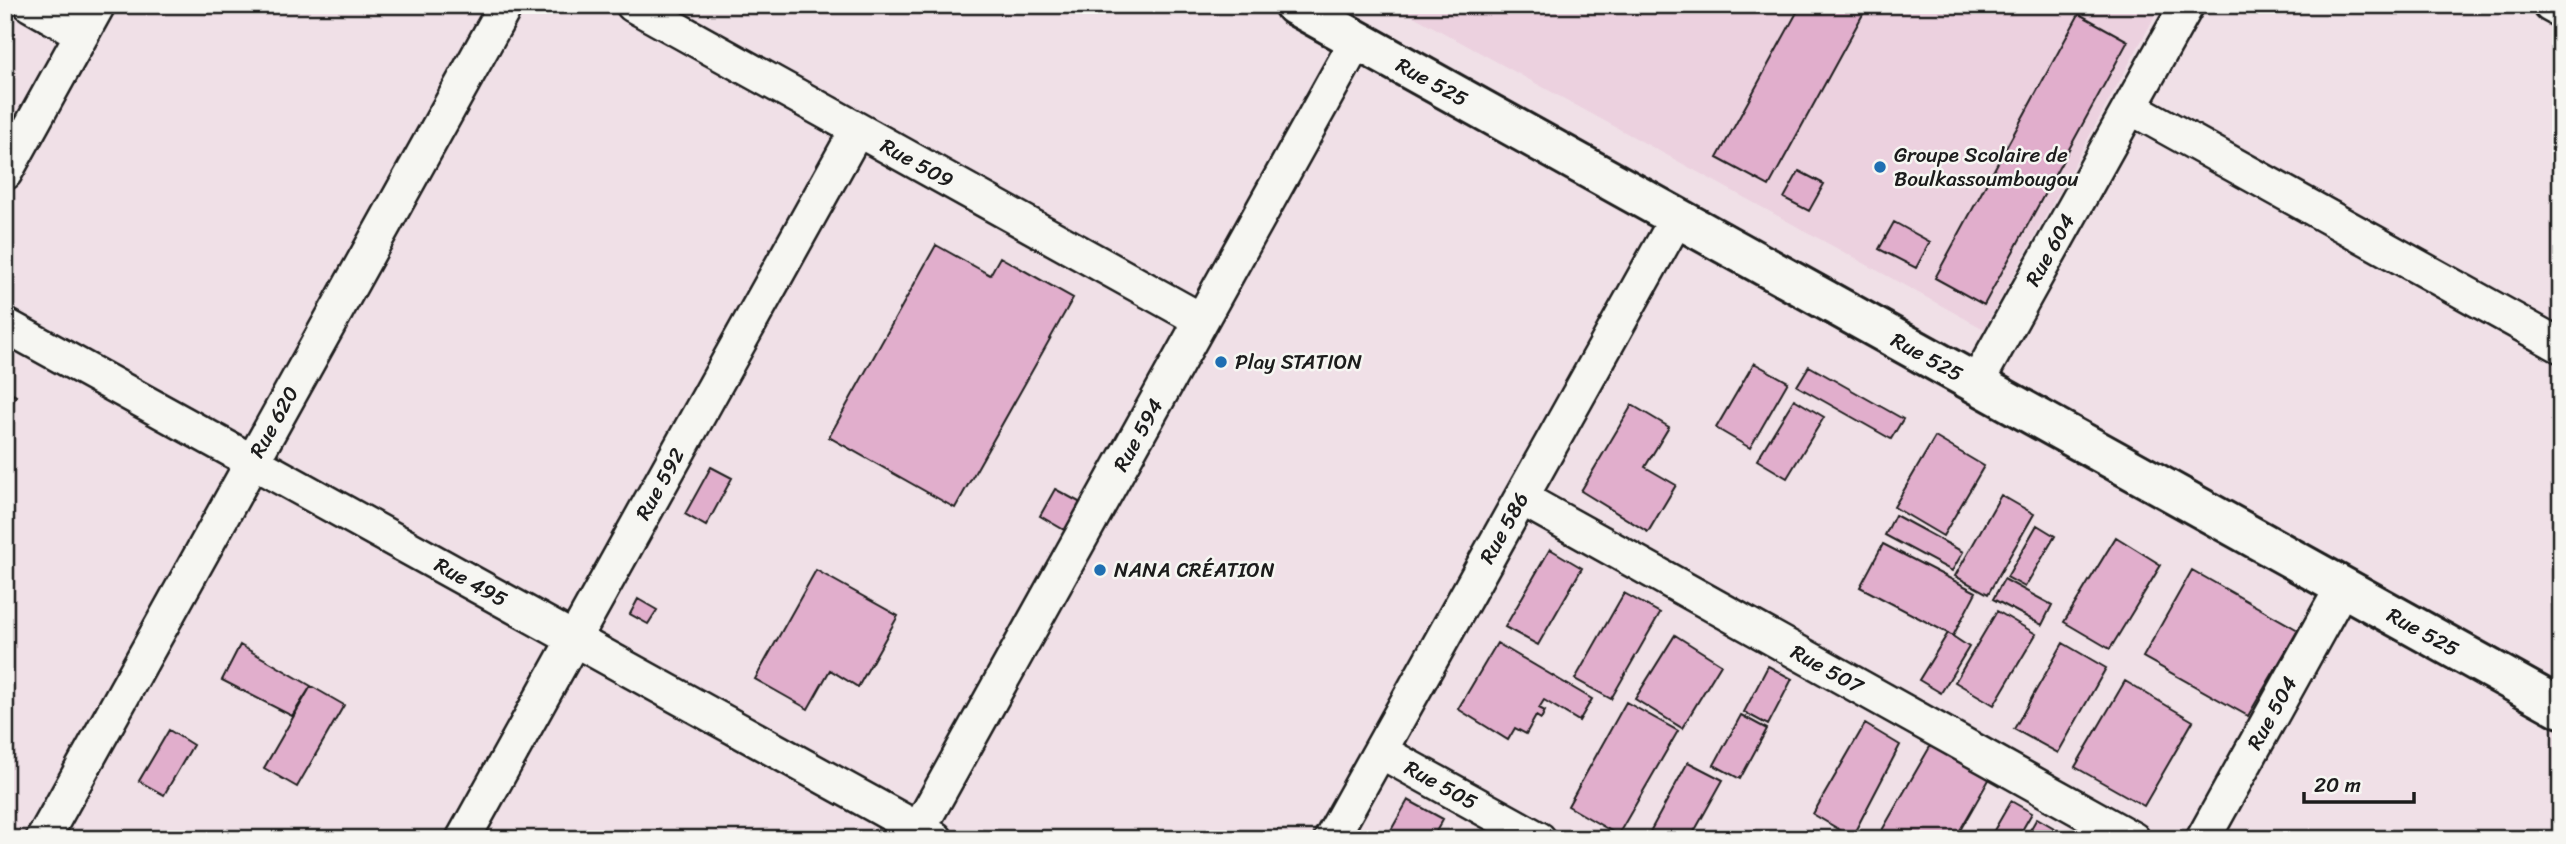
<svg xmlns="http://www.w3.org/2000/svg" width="2566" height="844" viewBox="0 0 2566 844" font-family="Sriracha,sans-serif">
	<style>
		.built { fill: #ecd1df }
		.building { fill: #e1aecc; stroke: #1c1c1c; stroke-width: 2 }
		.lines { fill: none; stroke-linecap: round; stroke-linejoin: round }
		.street-casing { stroke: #1c1c1c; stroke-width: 38 }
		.secondary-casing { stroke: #1c1c1c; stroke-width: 44 }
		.street { stroke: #f6f6f2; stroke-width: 33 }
		.secondary { stroke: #f6f6f2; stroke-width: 38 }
		.poi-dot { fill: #1f6fb2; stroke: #f6f6f2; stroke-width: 2.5 }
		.labels { text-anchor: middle; stroke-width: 5; stroke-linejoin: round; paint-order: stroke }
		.street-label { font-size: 21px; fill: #1c1c1c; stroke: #f6f6f2 }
		.poi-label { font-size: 21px; fill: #1c1c1c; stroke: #f6f6f2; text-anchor: start }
	</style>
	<rect width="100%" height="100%" fill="#f0e0e7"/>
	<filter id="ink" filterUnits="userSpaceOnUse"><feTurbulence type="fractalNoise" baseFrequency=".0143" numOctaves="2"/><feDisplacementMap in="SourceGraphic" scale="14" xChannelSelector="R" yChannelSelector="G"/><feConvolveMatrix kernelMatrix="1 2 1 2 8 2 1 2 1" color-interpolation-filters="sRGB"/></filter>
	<g filter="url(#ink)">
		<path class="built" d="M1393,5H2161L1984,329Z"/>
		<path class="building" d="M1801,5H1868L1769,186L1717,158Z
			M2079,14L2128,41L1984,305L1935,278Z
			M1799,171L1824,184L1809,211L1784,198Z
			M1894,222L1930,242L1916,268L1879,249Z
			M936,245L990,275L1000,257L1073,298L955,508L829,437Z
			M1754,363L1788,382L1750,448L1716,428Z
			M1809,366L1903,419L1891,439L1797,386Z
			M5,390L16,396L5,416Z
			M1794,399L1824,417L1787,478L1757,460Z
			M1632,405L1669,427L1645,467L1676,485L1648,532L1581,491Z
			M1935,437L1984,466L1943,536L1894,507Z
			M711,467L732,478L706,526L685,514Z
			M1055,489L1081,503L1066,531L1040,516Z
			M2001,495L2034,514L1988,594L1955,576Z
			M1895,515L1963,552L1952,571L1885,535Z
			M2037,525L2055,536L2025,587L2007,577Z
			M2116,537L2161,565L2110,649L2064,622Z
			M1883,544L1976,592L1953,636L1860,587Z
			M1550,549L1582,568L1538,645L1505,627Z
			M816,570L898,616L858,687L830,670L808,709L755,679Z
			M2192,570L2298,630L2248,716L2143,657Z
			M2004,579L2052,605L2042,625L1993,599Z
			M1624,593L1660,613L1611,699L1575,679Z
			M638,599L657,610L648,624L630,614Z
			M1997,611L2036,634L1994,705L1955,682Z
			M1948,633L1969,647L1941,693L1919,680Z
			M1675,635L1721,664L1682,728L1635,699Z
			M1497,643L1592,699L1579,721L1544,700L1539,708L1545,711L1541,719L1536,716L1526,734L1515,728L1508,740L1458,709Z
			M2063,643L2106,668L2058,753L2014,729Z
			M240,645L311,686L292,716L222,680Z
			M1768,666L1792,679L1768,725L1744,712Z
			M2125,681L2193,721L2144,806L2075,767Z
			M311,686L344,705L297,787L264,768Z
			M1626,702L1678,731L1618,835L1568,806Z
			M1741,715L1767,729L1740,779L1714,765Z
			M1865,724L1900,745L1852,837L1813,814Z
			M169,730L193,745L164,795L139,781Z
			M1931,745L1990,778L1955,839H1877Z
			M1688,762L1723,780L1690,839H1646Z
			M1408,800L1443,819L1432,839H1386Z
			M2011,801L2032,813L2017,839H1989Z
			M2037,818L2066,835L2064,839H2025Z"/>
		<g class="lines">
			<g class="street-casing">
				<path id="street" d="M31,5L82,34
					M633,5L1201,320
					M2550,5L2561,11
					M2130,107L2561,346
					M5,173L98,5
					M5,325L936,839
					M1976,384L2187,5
					M1521,498L2133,839
					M1380,751L1539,839
					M919,829L1357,40
					M43,839L506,5
					M463,839L857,130
					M1331,839L1677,218
					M2203,839L2342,588"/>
			</g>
			<g class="secondary-casing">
				<path id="secondary" d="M1294,5L2561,708"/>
			</g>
			<use href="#street" class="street"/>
			<use href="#secondary" class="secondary"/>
		</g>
	</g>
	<g class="poi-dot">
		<circle cx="1880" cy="167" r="7"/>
		<circle cx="1221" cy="362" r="7"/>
		<circle cx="1100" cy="570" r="7"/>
	</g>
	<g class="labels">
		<g class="street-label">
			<text transform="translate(1432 82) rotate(29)" y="7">Rue 525</text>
			<text transform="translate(917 163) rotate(29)" y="7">Rue 509</text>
			<text transform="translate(2050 250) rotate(-61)" y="7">Rue 604</text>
			<text transform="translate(1927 357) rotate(29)" y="7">Rue 525</text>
			<text transform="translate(274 422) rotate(-61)" y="7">Rue 620</text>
			<text transform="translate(1138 435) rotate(-61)" y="7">Rue 594</text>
			<text transform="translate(660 484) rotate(-61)" y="7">Rue 592</text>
			<text transform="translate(1504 528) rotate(-61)" y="7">Rue 586</text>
			<text transform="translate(471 582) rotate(29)" y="7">Rue 495</text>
			<text transform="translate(2423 632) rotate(29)" y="7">Rue 525</text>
			<text transform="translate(1827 669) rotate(29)" y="7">Rue 507</text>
			<text transform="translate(2272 713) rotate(-61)" y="7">Rue 504</text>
			<text transform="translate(1441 785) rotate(29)" y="7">Rue 505</text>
		</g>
		<g class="poi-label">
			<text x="1894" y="162">Groupe Scolaire de<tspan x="1894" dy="24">Boulkassoumbougou</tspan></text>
			<text x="1235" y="369">Play STATION</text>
			<text x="1114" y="577">NANA CRÉATION</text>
		</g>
	</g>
	<rect width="2566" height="844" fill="none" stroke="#f6f6f2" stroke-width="28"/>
	<rect x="14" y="14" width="2538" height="816" fill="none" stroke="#1c1c1c" stroke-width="2.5" filter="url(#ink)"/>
	<path d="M2304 792v10h110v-10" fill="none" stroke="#1c1c1c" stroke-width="3.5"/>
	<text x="2314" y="792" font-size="21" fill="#1c1c1c" stroke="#f6f6f2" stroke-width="5" paint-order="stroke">20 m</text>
</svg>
